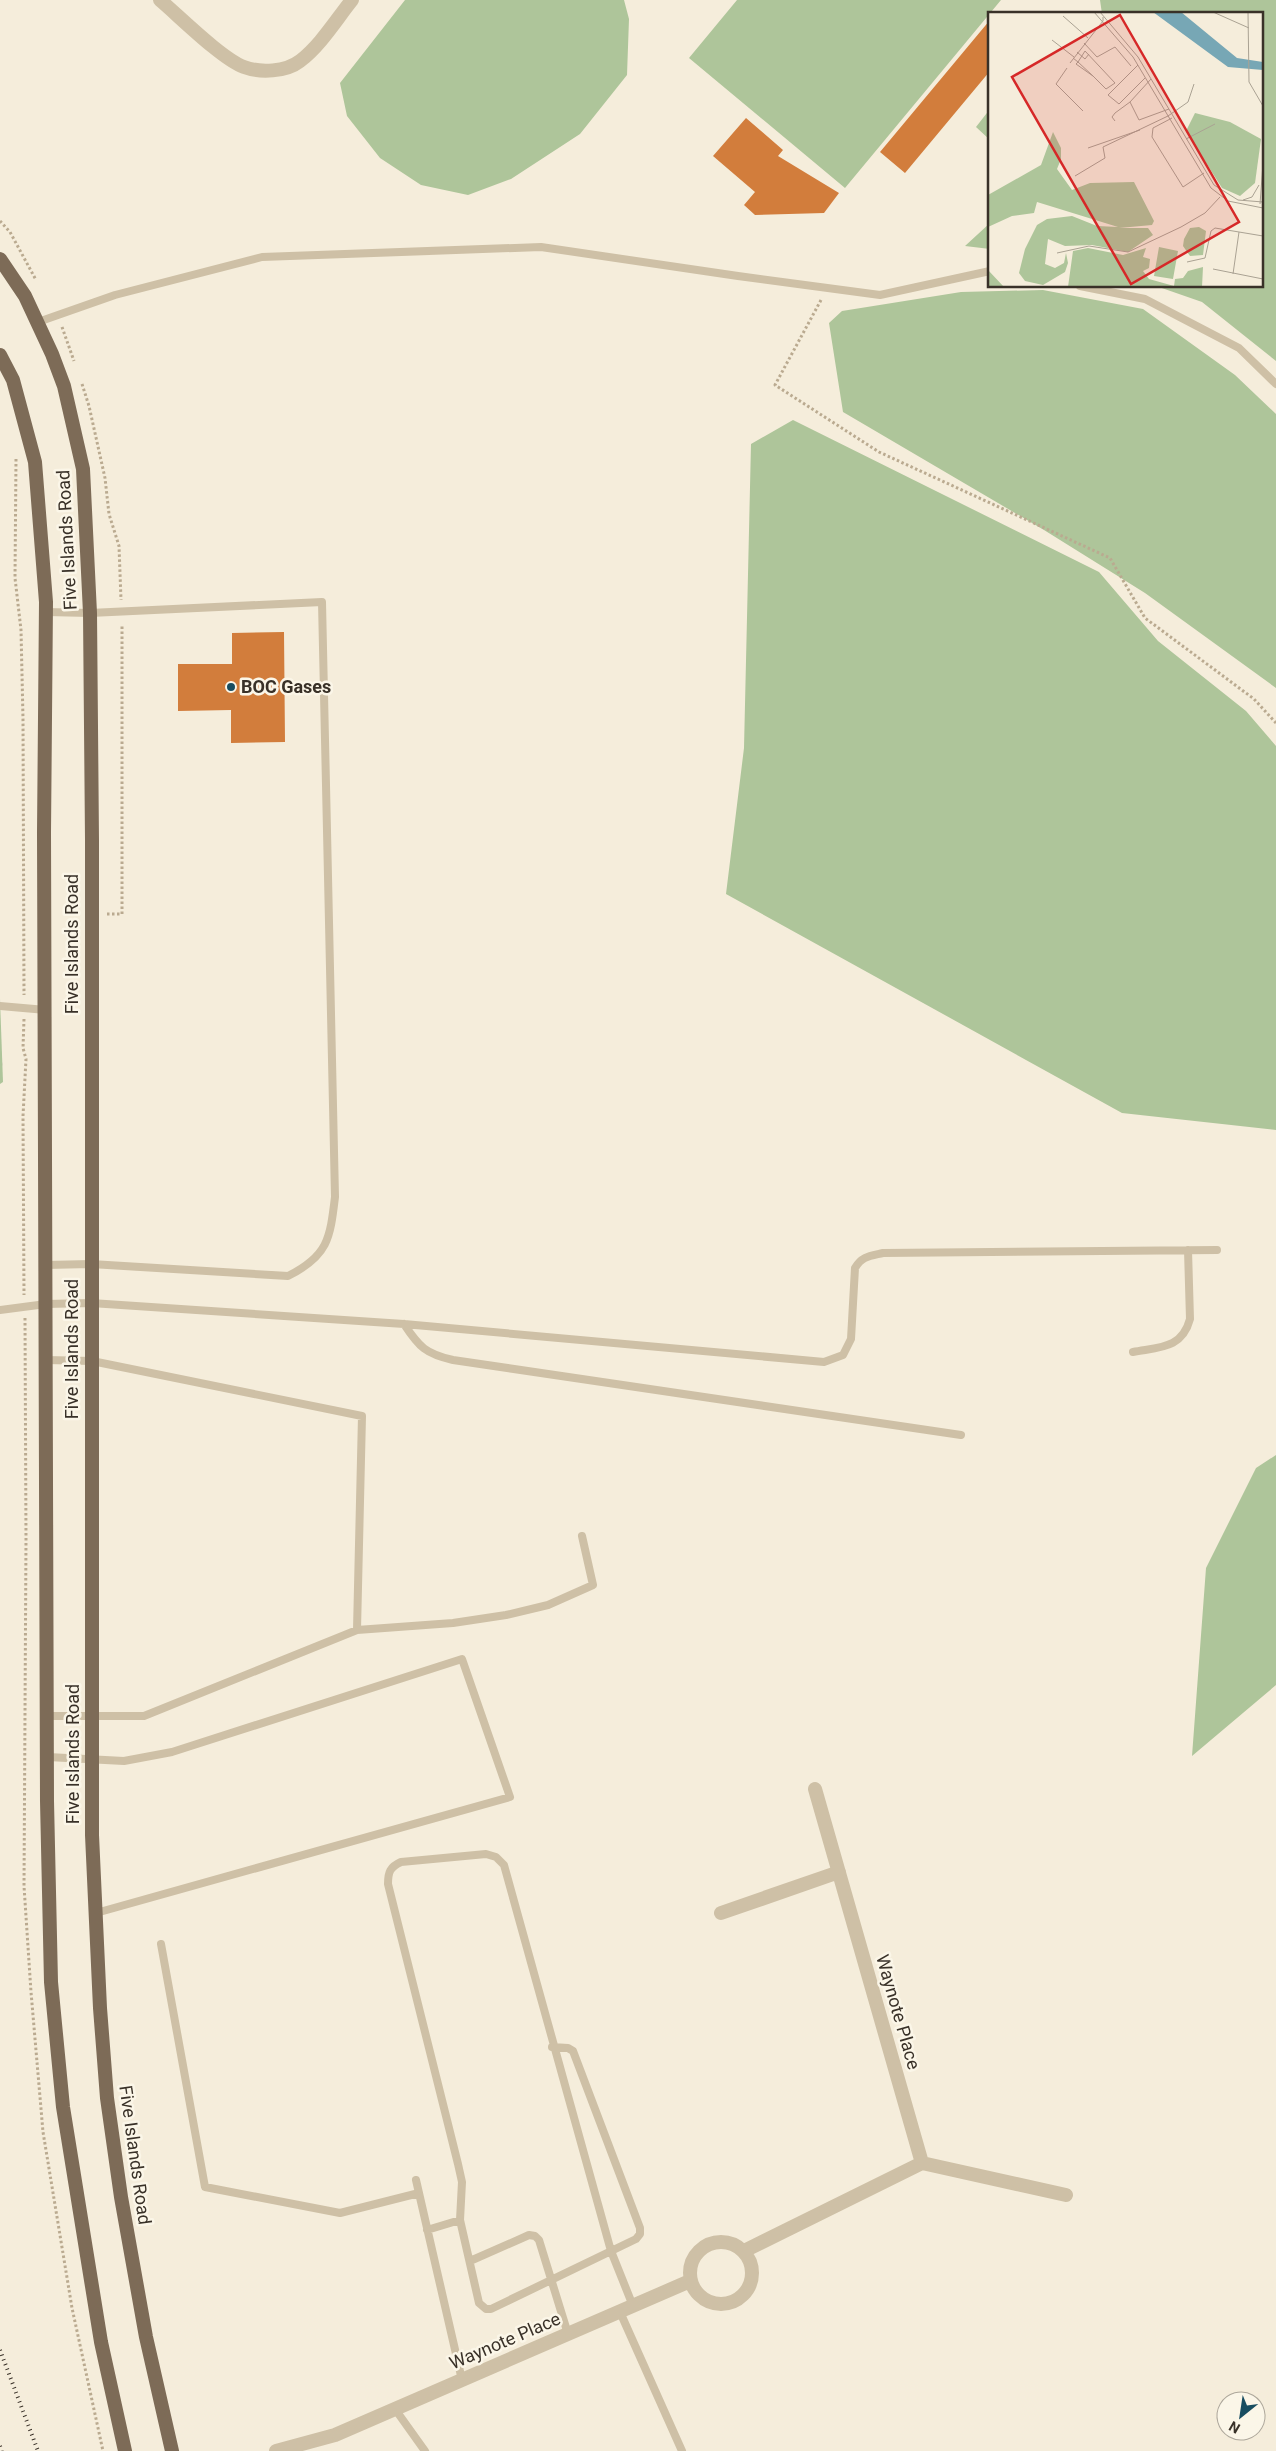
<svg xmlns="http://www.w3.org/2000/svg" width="1276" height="2451" viewBox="0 0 1276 2451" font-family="Roboto,sans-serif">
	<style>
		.green { fill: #aec59a }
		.park { fill: url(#park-crowns) }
		.building { fill: #d27d3c }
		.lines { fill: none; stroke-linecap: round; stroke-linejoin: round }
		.path { stroke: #baaa90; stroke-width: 3; stroke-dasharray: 2.5 2.5; stroke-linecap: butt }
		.service { stroke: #cec0a6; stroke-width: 8 }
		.minor { stroke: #cec0a6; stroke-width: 14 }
		.primary { stroke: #7d6b57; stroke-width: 14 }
		.rail { stroke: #393128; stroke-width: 4; stroke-dasharray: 1 4; stroke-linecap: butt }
		.poi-dot { fill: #184d60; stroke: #fbf6e8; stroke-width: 2 }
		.labels { text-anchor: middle; stroke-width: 5; stroke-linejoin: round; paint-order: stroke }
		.street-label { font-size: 18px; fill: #393128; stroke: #fbf6e8 }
		.poi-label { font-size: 18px; font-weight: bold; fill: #393128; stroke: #fbf6e8; text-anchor: start }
		.inset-road { fill: none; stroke: #aaa293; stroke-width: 1 }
		.view { fill: #d62828; fill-opacity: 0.15; stroke: #d62828; stroke-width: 2.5 }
		.inset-edge { fill: none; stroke: #393128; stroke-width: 2.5 }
	</style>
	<defs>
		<pattern id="park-crowns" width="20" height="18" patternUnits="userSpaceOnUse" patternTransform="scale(1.25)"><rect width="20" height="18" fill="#aec59a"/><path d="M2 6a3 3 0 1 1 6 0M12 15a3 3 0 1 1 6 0" fill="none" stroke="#8fa17e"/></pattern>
	</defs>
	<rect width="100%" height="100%" fill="#f5eddb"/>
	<path class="green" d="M405,0H624L629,19L627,75L580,134L511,179L468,195L421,185L380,158L347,116L340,83Z
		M737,0H1001L845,188L689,58Z
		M1100,0H1276V361L1202,302L1156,286H1262V14H1102Z
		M990,109V140L976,127Z
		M990,223V249L965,246Z
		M1043,290L1143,309L1235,375L1276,414V688L1145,593L1044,530L843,412L829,323L842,311L961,292Z
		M793,420L1099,572L1158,641L1246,711L1276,746V1130L1122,1113L726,894L744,748L751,444Z
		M1276,1455V1685L1192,1756L1206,1568L1256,1468Z"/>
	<path class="park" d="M0,999L3,1082L0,1084Z"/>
	<path class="building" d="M990,20V71L905,173L880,152Z
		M746,118L783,150L778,156L839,193L824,213L755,215L744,205L755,192L713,156Z
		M284,632L285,742L231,743V710L178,711V664H232V633Z"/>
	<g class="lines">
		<path class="path" d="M0,221L10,232L36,280
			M821,300L775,385L879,452L1110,558L1145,618L1254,699L1276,723
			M62,327L74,361
			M82,384L89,406L105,478L109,514L119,546L121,600
			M16,459L15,578L21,630L23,719L24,995
			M107,914H122V624
			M24,1019L23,1048L26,1059L23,1116L24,1295
			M25,1318L26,1539L24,1886L31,1992L43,2132L72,2308L103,2451"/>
		<path class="service" d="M1080,286L1145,299L1239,348L1276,384
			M38,322L115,295L262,257L541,247L738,276L880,295L990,271
			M46,612L90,613L322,602L335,1197C330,1239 328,1256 288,1276L91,1264L46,1265
			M0,1006L46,1010
			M0,1310L46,1304L91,1303L404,1324L824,1362L843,1355L851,1339L855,1268C862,1256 870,1256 883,1253L1217,1250
			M404,1324C419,1347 426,1354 453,1360L961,1435
			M1133,1352C1159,1347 1182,1349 1190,1319L1188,1250
			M46,1360L92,1361L362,1416L357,1630L144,1716H47
			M357,1630L453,1623L506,1615L548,1605L593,1585L582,1536
			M48,1757L124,1761L172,1752L462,1659L510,1797L96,1913
			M161,1944L205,2187L340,2213L419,2193
			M552,2047L568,2048L573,2051L640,2228V2234L636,2239L491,2309H486L479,2303L460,2220L462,2182L458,2164L388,1884C388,1872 390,1867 401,1862L486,1854L496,1857L504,1865L611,2251L633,2306
			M416,2180L462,2380
			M427,2230L460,2220
			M470,2261L529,2235L535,2236L539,2240L568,2334
			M620,2312L682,2451
			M395,2409L425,2451"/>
		<path class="minor" d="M160,0C180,17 222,59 244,67C260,73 286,72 300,61C320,46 336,20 352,0
			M721,1913L839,1872
			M922,2163L1066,2195
			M690 2273a31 31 0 1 1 62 0a31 31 0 1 1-62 0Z
			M744,2251L922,2163L815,1789
			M276,2451L335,2435L690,2281"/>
		<path class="primary" d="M0,259L25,296L52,354L64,386L83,469L90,613L92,840V1835L100,2008L107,2098L121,2197L146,2337L172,2451
			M0,355L13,380L35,462L46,602L44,833L47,1801L51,1982L63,2107L101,2342L125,2451"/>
		<path class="rail" d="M0,2350L38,2451
			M0,2446L2,2451"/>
	</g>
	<circle class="poi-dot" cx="231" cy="687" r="5"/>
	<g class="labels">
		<g class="street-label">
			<text transform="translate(67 540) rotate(-93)" y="6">Five Islands Road</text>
			<text transform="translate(72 944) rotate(-90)" y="6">Five Islands Road</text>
			<text transform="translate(72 1349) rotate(-90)" y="6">Five Islands Road</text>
			<text transform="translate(73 1754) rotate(-90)" y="6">Five Islands Road</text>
			<text transform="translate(898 2012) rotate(74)" y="6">Waynote Place</text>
			<text transform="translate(135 2155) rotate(82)" y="6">Five Islands Road</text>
			<text transform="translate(505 2341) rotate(-23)" y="6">Waynote Place</text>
		</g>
		<g class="poi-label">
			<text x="241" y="693">BOC Gases</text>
		</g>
	</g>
	<g transform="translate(988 12)">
		<rect width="275" height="275" fill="#f5eddb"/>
		<path d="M65,120L73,136V147L69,157L84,178L102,171L146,170L166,209L164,213L131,216H160L165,223L140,240L104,233L77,234L60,227L57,252L67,256L76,251L78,241L80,251L77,260L55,273L37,269L31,261L37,237L49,213L59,207L84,204L109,214L130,215L49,190L46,201L24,204L0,215V183L53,153ZM211,215L218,219L215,243L202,244L195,234L196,227L202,216ZM171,235L190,239L185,267L166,264ZM100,236L135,243L158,236L155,245L162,247L161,256L155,259L161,267L186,274L187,267L195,266L200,259L215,255L214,275H80L85,239ZM0,258L16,275H0Z" fill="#aec59a"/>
		<path d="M207,101L242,110L273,127L267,171L252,184L234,176L198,119Z" fill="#aec59a"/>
		<path d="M165,0H193L249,46L275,50V58L240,55Z" fill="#77a7b5"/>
		<path class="inset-road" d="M106,0L145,45L223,176L240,189L275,196M112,0L150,45L226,173L250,188L275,190M225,0L261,16M260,0L261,70L275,94M75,4L100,26M64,28L86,45M96,31L109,45M89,40L97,47L101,42M109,45L127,35L143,54M85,46L90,50L105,64L118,77L127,71L97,39L90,50L88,52L105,64M82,51L115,9V5M150,53L120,83L131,92L157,66M79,56L68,72L95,99M163,67L142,90L151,108L181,97M184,106L165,116L164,125L195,175L216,161M127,109L124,105L127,101L142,90M198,127L227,112M100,136L152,118M87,164L117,146L115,135L180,104L200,90L206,72M255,188L264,185L271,173M272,192L275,152M69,241L101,234L140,240L193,215L217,201L232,185M199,250L217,246L223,219L227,216L275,224M225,257L275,267M245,262L251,220"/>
		<path class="view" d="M132,3L251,210L143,272L24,65Z"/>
		<rect width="275" height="275" class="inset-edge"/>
	</g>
	<g transform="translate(1241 2416) rotate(210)"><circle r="24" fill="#fbf6e8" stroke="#ada79b"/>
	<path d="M0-4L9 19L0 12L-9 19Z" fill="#184d60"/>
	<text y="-8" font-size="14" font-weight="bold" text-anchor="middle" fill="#393128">N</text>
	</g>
</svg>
